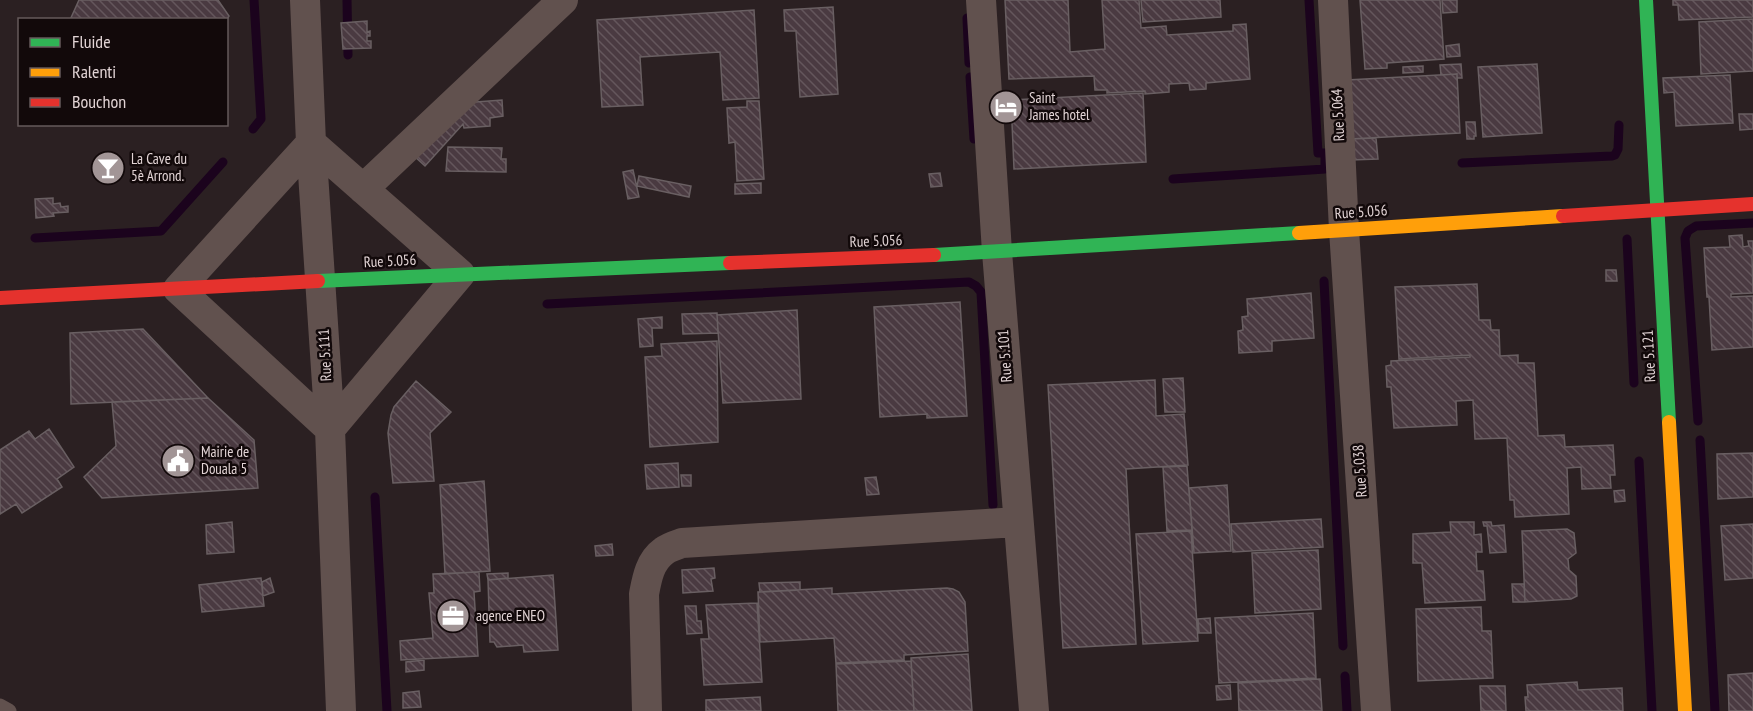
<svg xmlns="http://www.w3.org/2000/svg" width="1753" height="711" viewBox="0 0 1753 711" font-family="'PT Sans Narrow',sans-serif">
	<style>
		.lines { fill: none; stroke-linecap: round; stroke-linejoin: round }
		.stream { stroke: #1b031d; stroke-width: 9 }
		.building { fill: url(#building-back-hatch); stroke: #695f62; stroke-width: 1.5 }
		.lane { stroke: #61514e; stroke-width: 15 }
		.street { stroke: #61514e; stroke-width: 30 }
		.fast { stroke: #30b455; stroke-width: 14 }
		.slow { stroke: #ff9f0a; stroke-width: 14 }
		.jam { stroke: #e5322d; stroke-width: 14 }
		.labels { text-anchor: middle; stroke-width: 5; stroke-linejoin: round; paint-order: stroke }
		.poi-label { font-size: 15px; fill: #e2d4d5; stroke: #12090a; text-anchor: start }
		.street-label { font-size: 15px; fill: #e2d4d5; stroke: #12090a }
	</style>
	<defs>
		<pattern id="building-back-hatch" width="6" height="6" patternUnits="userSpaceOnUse" patternTransform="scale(1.5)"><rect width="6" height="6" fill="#4a3a41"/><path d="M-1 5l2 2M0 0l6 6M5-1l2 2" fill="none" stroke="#64565c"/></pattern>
	</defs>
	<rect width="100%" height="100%" fill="#2b2022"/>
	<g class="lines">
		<path class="stream" d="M347,0L348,55
			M967,18L969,63
			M970,77L974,139
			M253,129L261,119L254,0
			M1462,163L1612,156L1615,155L1618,149L1619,125
			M1173,179L1325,169V153H1318L1309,0
			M35,238L161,231L223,162
			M1627,239L1634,383
			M1324,281L1343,646
			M547,304L969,282L976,286L981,292L993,505
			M1698,421L1685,238L1688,231L1696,226L1753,223
			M1700,440L1715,711
			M1639,461L1652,711
			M375,497L387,711
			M1345,676L1347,711"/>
	</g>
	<path class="building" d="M79,0H218L229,16L226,21L70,20Z
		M1005,0H1068L1070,52L1105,49L1102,0H1139L1141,28L1166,26L1167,35L1233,31V25L1246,24L1250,79L1206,83V89L1190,90L1189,83L1169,84V92L1145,94V91L1107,93V90H1095L1094,76L1009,79Z
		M1141,0H1220L1221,17L1143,22Z
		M1360,0H1440L1444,59L1387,63V68L1365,69Z
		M1442,0H1457V12L1443,13Z
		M1673,0H1753V17L1679,20L1678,5H1673Z
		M833,7L838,94L800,97L796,31H785L784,10Z
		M754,10L759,98L723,100L720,52L640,57L643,105L602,107L597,20Z
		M1753,19V71L1701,74L1699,22Z
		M367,21V32L370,31V36H367V41H371V48L343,49L341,23Z
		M1459,44L1460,56L1447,57L1446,46Z
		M1461,64L1462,78H1457V74L1441,75L1440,65Z
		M1537,64L1542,133L1483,137L1478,67Z
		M1423,66V72L1403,73V67Z
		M1457,74L1460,133L1350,139L1347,80Z
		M1730,75L1733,123L1676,126L1674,92L1664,93L1663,78Z
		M1143,93L1146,162L1014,169L1011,100Z
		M502,100L503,116L490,118V126L464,128L463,124L425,166L413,155L462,103Z
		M747,101H759L764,179L737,181L735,142L729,143L727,108L747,107Z
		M1739,114H1753V129L1740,130Z
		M1466,122H1475L1476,136H1474V139H1467Z
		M1376,138L1378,159L1351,160L1350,139Z
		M448,147L502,148L501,159H506V172L446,171Z
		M633,170L639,197L628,199L623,172Z
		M940,173L942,186L931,187L929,174Z
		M639,176L691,186L689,197L637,186Z
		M761,183V193L735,194V184Z
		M53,198V204L60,203L61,207L68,206V212L53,213L54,216L36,218L35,199Z
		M1742,235L1743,247L1749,246L1748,241H1753V255H1752L1753,293L1731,294V297L1753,296V347L1712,350L1709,297H1707L1704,248L1730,247L1729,236Z
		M1606,270H1616L1617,281H1606Z
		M1477,284L1479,320H1490L1491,330H1499L1500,356L1518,355V363H1534L1538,436L1564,435L1565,447L1613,445L1615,475H1610L1611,488L1582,489L1581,467L1567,468L1569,514L1515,517L1514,500H1510L1507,438L1475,439L1473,400L1456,401L1457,425L1394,428L1391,387H1387L1386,366L1391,365V361L1470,357V355L1399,359L1395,287Z
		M1311,293L1314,338L1272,341V351L1239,353L1238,331L1243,330L1242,317L1248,316L1247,299Z
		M960,302L967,416L927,418V414L880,417L874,307Z
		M797,310L801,399L723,403L717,315Z
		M717,313L718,333L683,334L682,314Z
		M662,317V328H652L653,346L640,347L638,319Z
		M143,329L208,398L71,404L70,333Z
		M717,341L718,442L650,447L645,357L662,356L661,344Z
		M1183,378L1185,412H1165L1163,379Z
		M1155,380L1156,416L1184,414L1188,465L1126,469L1136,644L1063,648L1048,385Z
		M416,381L451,412L430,433L434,481L393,483L388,433L391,415L394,407Z
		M208,398L254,440L258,488L102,498L84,477L116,446L112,402Z
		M49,429L74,467L57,479L62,487L22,513L16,504L0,514V450L29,431L35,439Z
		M1753,453V497L1718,499L1717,454Z
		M678,463L679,487L647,489L645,465Z
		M1187,466L1192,530L1167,531L1163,467Z
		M681,475H691V486H682Z
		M876,477L879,494L867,495L865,478Z
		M484,481L490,571L445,574L440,485Z
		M1227,485L1231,551L1194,553L1189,488Z
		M1624,490L1625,501L1615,502L1614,491Z
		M1321,519L1323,547L1233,552L1231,524Z
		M232,522L234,552L207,554L206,525Z
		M1450,522H1474V535L1481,534L1482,552H1476L1477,571H1483L1485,600L1425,603L1422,563H1413V534L1451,532Z
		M1483,522H1491L1492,526L1504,525L1506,552L1490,553L1487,526H1484Z
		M1753,524V578L1725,580L1721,526Z
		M1567,529L1574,533L1576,553L1568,559L1569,570L1576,576L1577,596L1571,599L1525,602L1522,531Z
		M1191,531L1198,641L1143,644L1136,534Z
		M612,544L613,555L596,556L595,546Z
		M1318,550L1321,609L1255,613L1252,553Z
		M714,568L715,578L711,579L713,591L683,593L682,570Z
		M479,572L480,591L474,592L478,656L401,660L400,641L433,638L429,593H434L433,574Z
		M508,573V578L488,580L487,574Z
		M553,575L558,650L524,652L523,645L497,647L494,642H490L488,580Z
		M261,578L264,606L202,612L199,585Z
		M270,578L274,592L263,596L262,582Z
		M800,582V590L760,592L759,583Z
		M1512,584H1524L1525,602H1513Z
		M832,588V594L947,588L953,589L959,592L965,602L968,651L904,655V660L836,663L834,638L760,642L758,592Z
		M757,603L762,682L704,685L701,639H709L706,605Z
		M685,606H696L697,621H701L702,633L687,634Z
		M1481,607L1482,631H1491L1493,678L1418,681L1416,609Z
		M1313,613L1316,678L1219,683L1215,618Z
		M1210,618L1211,633H1199L1198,619Z
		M968,654L972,711H914L911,658Z
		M424,660V670L406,672V662Z
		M911,661L914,711H838L836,664Z
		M1753,673V711H1729L1728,675Z
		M1320,679L1322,711H1239L1238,683Z
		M1577,682L1578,690L1622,688L1623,711H1526L1525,697H1528L1527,685Z
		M1230,685L1231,699L1217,700L1216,686Z
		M1480,686H1505L1506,711H1481Z
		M419,691L421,707L403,708V693Z
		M760,697L761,711H706V700Z"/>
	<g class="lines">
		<path class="lane" d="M0,706L9,711"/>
		<path class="street" d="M305,0L311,143L330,429L341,711
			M981,0L997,252L1034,711
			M1333,0L1344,230L1376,711
			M311,143L460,274L330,429L178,289Z
			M363,189L563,0
			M647,711L644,594C647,578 650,561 664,551C669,547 676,545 682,543L1018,522"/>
		<path class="fast" d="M1646,0L1669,422
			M934,255L1299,233
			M318,281L730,263"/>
		<path class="slow" d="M1299,233L1563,216
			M1669,422L1685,711"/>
		<path class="jam" d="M1563,216L1753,204
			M730,263L934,255
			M0,298L318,281"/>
	</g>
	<defs>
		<g id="hotel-disc" transform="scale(1.725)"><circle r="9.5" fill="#a29596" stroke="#12090a"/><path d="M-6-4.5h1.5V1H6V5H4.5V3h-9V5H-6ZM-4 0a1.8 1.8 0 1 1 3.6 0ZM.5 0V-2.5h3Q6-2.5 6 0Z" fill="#fff"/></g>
		<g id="bar-disc" transform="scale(1.725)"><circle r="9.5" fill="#a29596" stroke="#12090a"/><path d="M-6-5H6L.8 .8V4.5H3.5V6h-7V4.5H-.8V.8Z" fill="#fff"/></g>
		<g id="civic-disc" transform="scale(1.725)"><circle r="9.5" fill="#a29596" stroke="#12090a"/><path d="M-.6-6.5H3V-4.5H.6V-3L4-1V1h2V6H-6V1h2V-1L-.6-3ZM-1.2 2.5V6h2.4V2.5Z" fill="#fff"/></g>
		<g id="office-disc" transform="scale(1.725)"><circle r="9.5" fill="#a29596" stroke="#12090a"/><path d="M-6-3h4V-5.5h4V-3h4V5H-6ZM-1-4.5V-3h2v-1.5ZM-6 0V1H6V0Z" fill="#fff"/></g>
	</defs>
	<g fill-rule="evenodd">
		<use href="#hotel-disc" x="1006" y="107"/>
		<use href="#bar-disc" x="108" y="168"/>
		<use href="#civic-disc" x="178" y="461"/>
		<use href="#office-disc" x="453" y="616"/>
	</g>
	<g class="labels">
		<g class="poi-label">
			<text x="1029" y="103">Saint<tspan x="1029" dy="17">James hotel</tspan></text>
			<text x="131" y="164">La Cave du<tspan x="131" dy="17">5è Arrond.</tspan></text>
			<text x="201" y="457">Mairie de<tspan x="201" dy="17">Douala 5</tspan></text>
			<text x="476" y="621">agence ENEO</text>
		</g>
		<g class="street-label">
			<text transform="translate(1338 115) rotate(-93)" y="5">Rue 5.064</text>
			<text transform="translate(1361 212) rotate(-4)" y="5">Rue 5.056</text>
			<text transform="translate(876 241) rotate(-2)" y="5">Rue 5.056</text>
			<text transform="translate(390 261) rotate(-3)" y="5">Rue 5.056</text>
			<text transform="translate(325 355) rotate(-93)" y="5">Rue 5.111</text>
			<text transform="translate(1005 356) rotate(-94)" y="5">Rue 5.101</text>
			<text transform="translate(1649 356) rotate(-93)" y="5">Rue 5.121</text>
			<text transform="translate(1360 471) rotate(-94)" y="5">Rue 5.038</text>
		</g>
	</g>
	<rect x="18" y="18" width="210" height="108" fill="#12090a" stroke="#655a5b" stroke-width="1.5"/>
	<rect x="30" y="38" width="30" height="9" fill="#30b455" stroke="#655a5b" stroke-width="1.5"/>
	<text x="72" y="48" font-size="18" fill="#e2d4d5">Fluide</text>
	<rect x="30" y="68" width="30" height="9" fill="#ff9f0a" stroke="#655a5b" stroke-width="1.5"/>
	<text x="72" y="78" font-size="18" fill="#e2d4d5">Ralenti</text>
	<rect x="30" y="98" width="30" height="9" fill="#e5322d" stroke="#655a5b" stroke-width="1.5"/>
	<text x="72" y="108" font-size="18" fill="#e2d4d5">Bouchon</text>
</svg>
